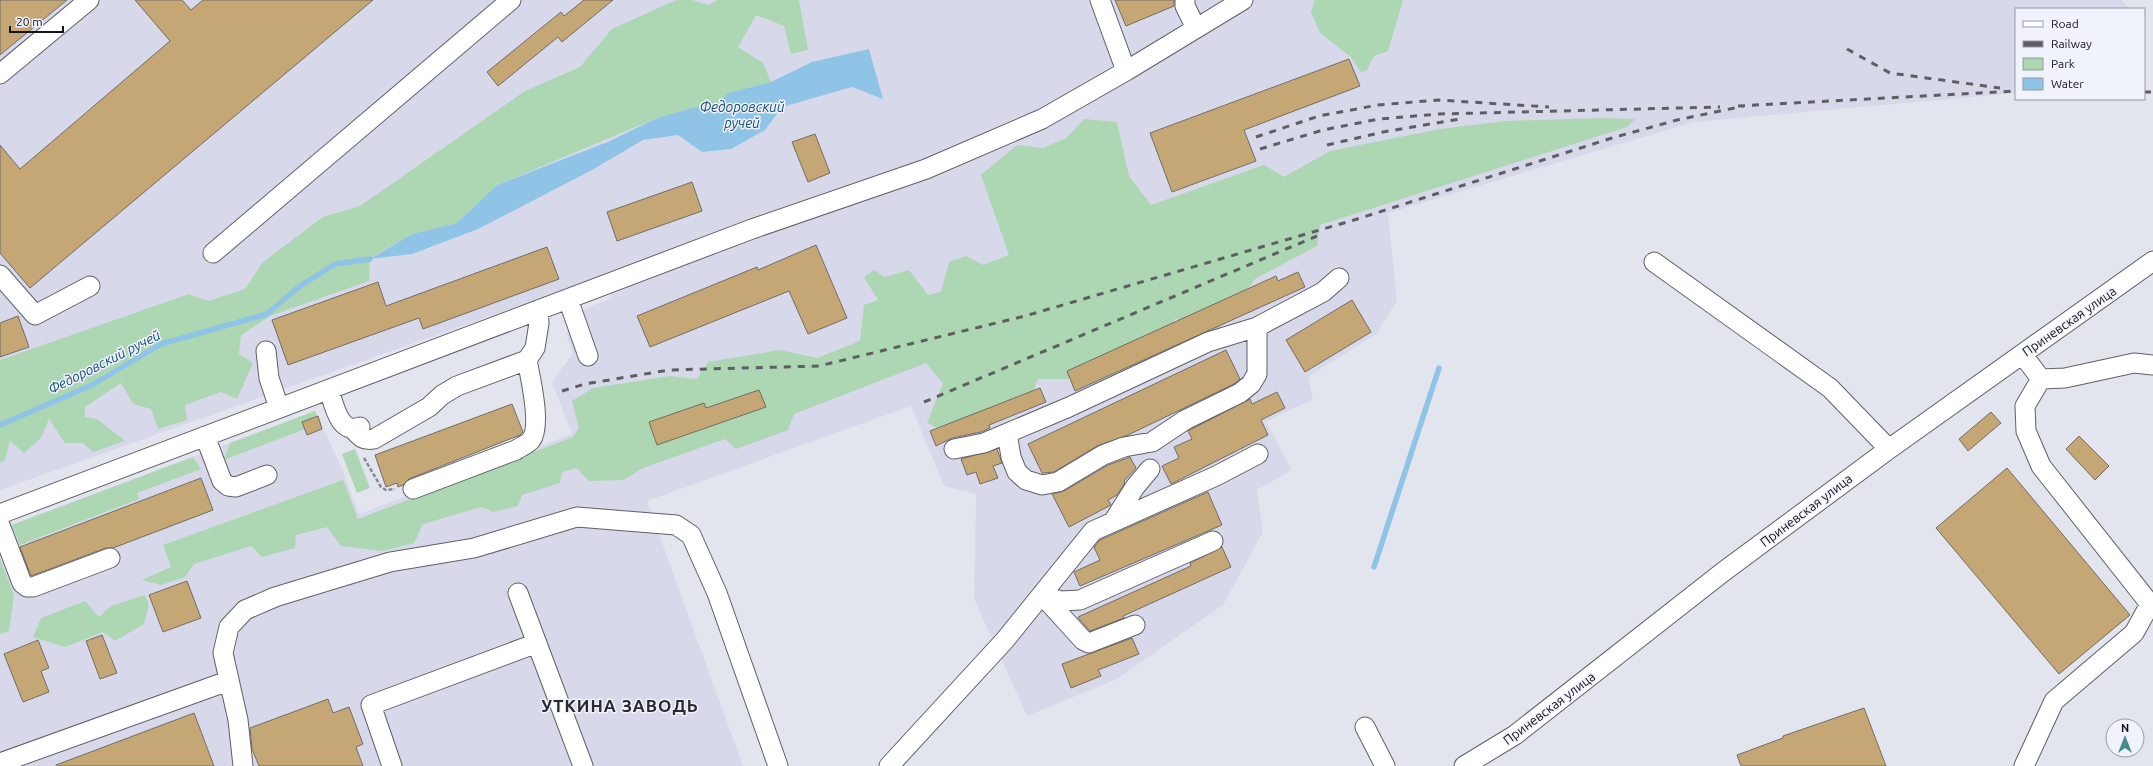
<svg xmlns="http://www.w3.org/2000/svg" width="2153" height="766" viewBox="0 0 2153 766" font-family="Ubuntu,sans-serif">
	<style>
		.built { fill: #d7d9ea }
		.green { fill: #add6b2 }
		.water { fill: #8fc4e7 }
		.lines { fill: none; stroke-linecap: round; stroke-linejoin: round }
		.stream { stroke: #8fc4e7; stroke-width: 5.5 }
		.building { fill: #c5a675; stroke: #726d66 }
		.minor-casing { stroke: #5f6068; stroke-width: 21 }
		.path { stroke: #888990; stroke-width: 2.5; stroke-dasharray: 4 2; stroke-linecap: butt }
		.minor { stroke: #fff; stroke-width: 19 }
		.rail { stroke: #5e5f64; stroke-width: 3; stroke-dasharray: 7 7; stroke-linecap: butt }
		.labels { text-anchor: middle; stroke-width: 3; stroke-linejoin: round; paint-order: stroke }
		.street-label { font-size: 13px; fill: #131417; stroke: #f0f2fc }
		.water-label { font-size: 14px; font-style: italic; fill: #145275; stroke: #f0f2fc }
		.district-label { font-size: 17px; font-weight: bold; letter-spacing: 1px; fill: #282931; stroke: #f0f2fc }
	</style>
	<rect width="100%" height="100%" fill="#e3e5ee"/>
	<path class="built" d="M0,0H2122L2129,9H2016V93L1694,122L1388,213L1397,301L1376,334L1308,377L1313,399L1266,422L1292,470L1257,490L1263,532L1223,605L1115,680L1027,716L974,599L976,494L944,486L911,406L647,501L743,766H0V529L315,411L341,466L359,514L572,434L552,382L573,353L566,334L586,308L612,298L603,276L0,490Z"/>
	<path class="green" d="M676,0H692L708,5L718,0H799L808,50L791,54L784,26L756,15L738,47L763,63L771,82L728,93L716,108H692L657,118L497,185L457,223L412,234L370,258L369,281L270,316L241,335L239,354L253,363L237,399L221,392L185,405L187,420L158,429L151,409L133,404L121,383L85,407V417L97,419L125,441L93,452L83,443H65L49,419L41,438L24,453L10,441L5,460L0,463V360L189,294L208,301L245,289L263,262L323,217L360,206L525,91L580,67L612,29Z
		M1315,0H1403L1388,51L1374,56L1367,70L1361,72L1351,57L1320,33L1311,12Z
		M1603,118L1635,119L1627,127L1320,225L1317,246L1255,279L1219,328L1196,335L1176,318L1162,339L1080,379H1038L1033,393L958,437L927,423L943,383L926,363L794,414L788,430L736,449L725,439L643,468L623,480L589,481L577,468L562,472L560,483L522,495L518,506L493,512L481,507L423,524L414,543L383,551L341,546L327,527L296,535L295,548L262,557L251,546L194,564L185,577L161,585L142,580L171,567L163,545L343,480L358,519L573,437L579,428L572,401L593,388L670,376L697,379L708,362L780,350L817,358L860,341L864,305L878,300L864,277L874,270L885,277L909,270L928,295L941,292L949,262L966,256L983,265L1009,255L981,175L1017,145L1043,148L1066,138L1084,119L1117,122L1129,176L1151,205L1264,165L1284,177L1330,151L1440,129L1505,121Z
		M315,411L317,416L302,422L305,429L224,460L230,443Z
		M355,449L370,488L357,493L342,454Z
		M193,457L201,469L137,493L139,499L20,545L12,525Z
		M0,559L14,595L9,631L0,634Z
		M145,595L149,605L144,624L115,641L103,632L65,647L33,637L41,618L85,601L99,617L111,606Z"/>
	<path class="water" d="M869,49L883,99L852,87L782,107L765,130L731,149L702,152L678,135L643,140L592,170L478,229L412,254L370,259L412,234L457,223L497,185L610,141L657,118L692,108H716L728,93L771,82L812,62Z"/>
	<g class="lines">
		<path class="stream" d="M0,425L92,385L161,344L267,314L300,286L335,264L370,259
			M1374,567L1439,368"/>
	</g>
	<path class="building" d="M0,0H67L0,55Z
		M135,0H182L191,10L203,0H373L30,288L0,253V145L20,169L170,41Z
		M584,0H613L562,42L558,37L498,86L487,72L561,12L564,16Z
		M1115,0H1174V6L1126,26Z
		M1349,59L1360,86L1244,130L1256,161L1172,192L1150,133Z
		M815,134L830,173L808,182L792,142Z
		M692,182L702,211L617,241L607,212Z
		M816,245L847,318L808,334L789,291L650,347L637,316L757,267L758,270Z
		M547,247L559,279L423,329L419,318L288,365L272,320L378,282L386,306Z
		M1298,272L1305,287L1075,391L1067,371L1276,276L1278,281Z
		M1352,300L1371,332L1305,372L1286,340Z
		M18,316L29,347L0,357V323Z
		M1226,350L1240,379L1234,384L1128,435L1097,446L1054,472L1042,473L1028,444Z
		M1040,388L1046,402L989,425L990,428L981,432L952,438L936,446L930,431Z
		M759,390L766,407L657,445L649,422L704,403L706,408Z
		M1277,392L1285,408L1261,420L1268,435L1171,484L1162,466L1179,458L1174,447L1192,439L1188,431L1250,399L1252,404Z
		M512,404L523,432L520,435L409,479L403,485L398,487L397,483L386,487L375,455Z
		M1991,412L2001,423L1968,451L1959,439Z
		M318,416L322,429L307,435L302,422Z
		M2079,436L2109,466L2095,480L2066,449Z
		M997,449L1002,463L993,466L998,478L980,484L976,472L967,475L961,459Z
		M1130,457L1136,468L1124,481L1125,483L1117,495L1108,500L1111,505L1069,527L1052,494L1064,491L1108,465Z
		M2007,468L2130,615L2059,674L1936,528Z
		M201,478L213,510L113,548H106L31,576L20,547Z
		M1208,492L1222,525L1080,586L1074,572L1100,560L1094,547L1100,540Z
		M1222,547L1231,567L1123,616L1124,618L1090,631L1080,620L1078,617L1191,566L1190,563Z
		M187,581L201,618L163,632L149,595Z
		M102,635L117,673L100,679L86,641Z
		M1132,638L1139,654L1098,670L1101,676L1071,688L1062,664Z
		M38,640L49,668L41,671L49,692L23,702L4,654Z
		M328,699L333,713L349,707L363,744L356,747L363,766H259L252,749L250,728Z
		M1864,708L1886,766H1741L1737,755L1783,738V736Z
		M194,713L214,766H56V765Z"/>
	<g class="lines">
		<g class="minor-casing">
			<path id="minor" d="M1100,0L1126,71
				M1185,0V6L1196,28
				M0,74L89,0
				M213,253L511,0
				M1654,262L1830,388L1889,449
				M0,275L35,315L90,286
				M568,299L588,356
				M266,351L269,378L279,408
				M2022,354L2041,379L2025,406L2026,431L2041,466L2150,604L2134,633L2054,701L2024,766
				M2041,379L2065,378L2134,363L2153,365
				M329,390C334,404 339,435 360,427
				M353,429C360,437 363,441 374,439L429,407L442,395L457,386L527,360L535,348L539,323L538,310
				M1007,433L1011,457L1017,472L1026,480L1042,485L1058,482L1103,455L1124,447L1152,442L1185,420L1240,393L1251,384L1257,374V327
				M205,436L222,481L228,486L236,487L267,475
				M954,449L984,443L1069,407L1208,342L1257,327L1323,292L1339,278
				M413,489L516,450C520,447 528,444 531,440C542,426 530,376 527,360
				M0,514L752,229L926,169L1042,119L1126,71L1243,0
				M1113,522L1135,487L1150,469
				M0,525L22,583L27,587H33L110,558
				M518,593L583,766
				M1042,595L1061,601L1080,600L1213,541
				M1043,596L1083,640L1089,643L1135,625
				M1365,727L1385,766
				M0,763L228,681
				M243,766L238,720L223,653L229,627L245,610L275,597L390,562L474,548L577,517L676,525L691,535L717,593L778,766
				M392,766L371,705L537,643
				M889,766L1005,640L1093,531L1216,476L1258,454
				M1464,766L1515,735L1723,572L1889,449L2153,261"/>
		</g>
		<path class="path" d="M364,458L381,487L386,490L395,489"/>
		<use href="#minor" class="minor"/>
		<path class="rail" d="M1847,49L1890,73L2000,88
			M2144,92H2153
			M1738,106L2016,91
			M1256,137L1319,116L1378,105L1438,100L1549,107
			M1327,145L1383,132L1460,119
			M1260,149L1323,130L1379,119L1439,114L1720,107
			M562,391L585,384L669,370L819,366L1025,316L1354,220L1612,138L1677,120L1744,106
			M924,402L1317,236"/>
	</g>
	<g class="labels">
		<g class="street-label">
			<text transform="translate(2069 321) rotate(-35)" y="5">Приневская улица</text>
			<text transform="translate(1806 510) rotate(-37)" y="5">Приневская улица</text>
			<text transform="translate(1549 708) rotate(-37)" y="5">Приневская улица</text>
		</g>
		<g class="water-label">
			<text x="742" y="112">Федоровский<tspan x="742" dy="16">ручей</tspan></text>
			<text transform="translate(104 362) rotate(-27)" y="5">Федоровский ручей</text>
		</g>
		<g class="district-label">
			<text x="620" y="712">УТКИНА ЗАВОДЬ</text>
		</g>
	</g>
	<rect x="2015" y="8" width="130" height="92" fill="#f0f2fc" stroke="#9899a0"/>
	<rect x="2023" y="21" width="20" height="6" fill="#ffffff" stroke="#9899a0"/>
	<text x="2051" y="28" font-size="12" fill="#131417">Road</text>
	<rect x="2023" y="41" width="20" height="6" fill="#5e5f64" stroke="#9899a0"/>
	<text x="2051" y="48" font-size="12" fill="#131417">Railway</text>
	<rect x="2023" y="58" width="20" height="12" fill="#add6b2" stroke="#9899a0"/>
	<text x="2051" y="68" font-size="12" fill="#131417">Park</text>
	<rect x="2023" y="78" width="20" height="12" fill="#8fc4e7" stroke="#9899a0"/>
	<text x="2051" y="88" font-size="12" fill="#131417">Water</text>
	<g transform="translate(2125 738)"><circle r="19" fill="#f0f2fc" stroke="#9899a0"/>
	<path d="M0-3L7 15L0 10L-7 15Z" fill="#448c8e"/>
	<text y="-6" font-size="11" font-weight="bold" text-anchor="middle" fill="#131417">N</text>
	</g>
	<path d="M10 26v6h53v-6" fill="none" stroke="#131417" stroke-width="2"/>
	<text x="16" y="26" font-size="12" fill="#131417" stroke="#f0f2fc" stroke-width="3" paint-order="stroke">20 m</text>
</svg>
